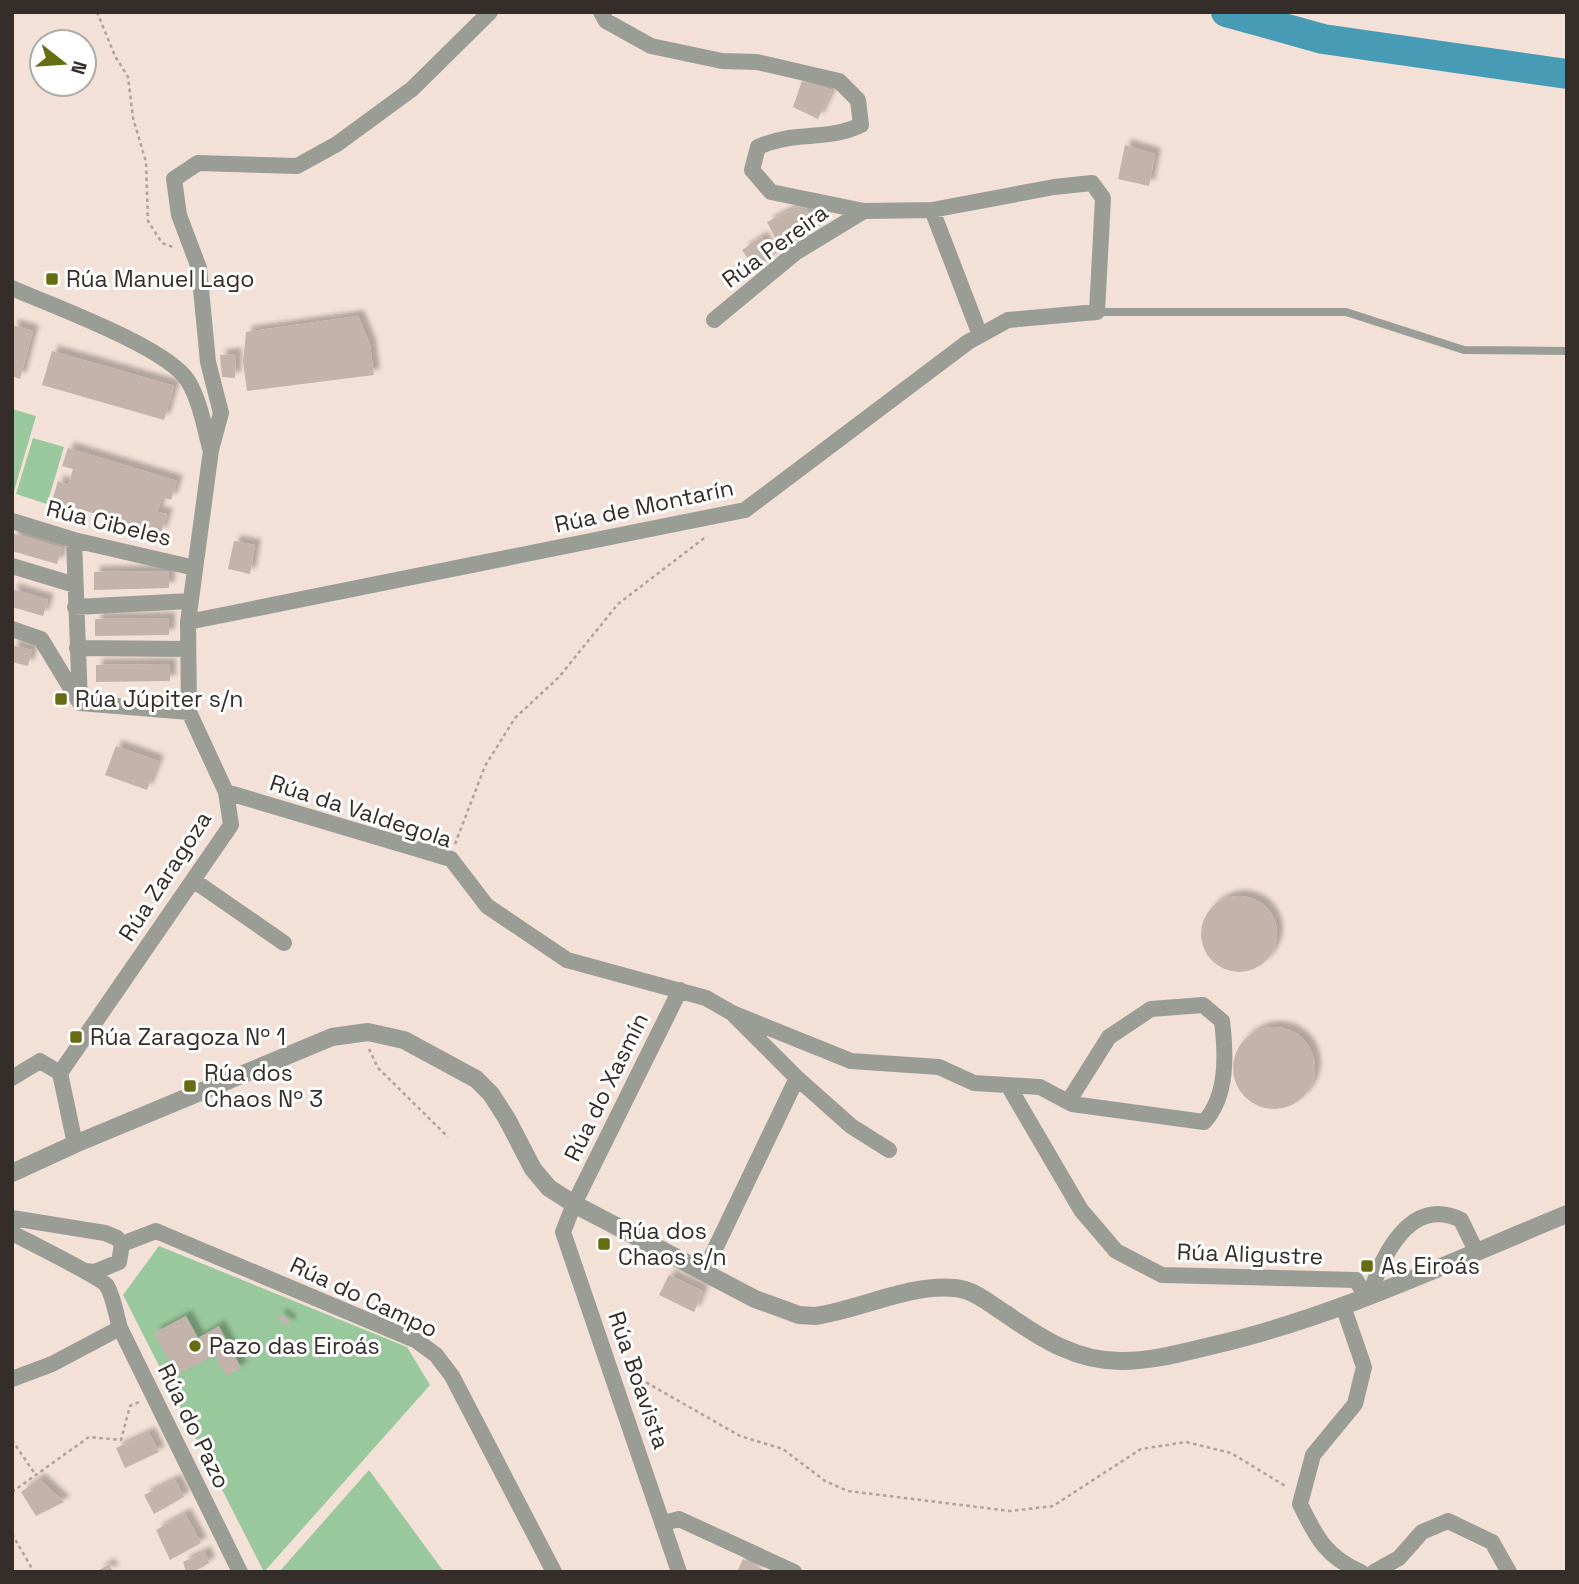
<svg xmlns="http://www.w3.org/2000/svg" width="1579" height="1584" viewBox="0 0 1579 1584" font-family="'Space Grotesk',sans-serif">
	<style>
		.green { fill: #99c89c }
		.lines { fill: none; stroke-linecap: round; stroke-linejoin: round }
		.river { stroke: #489bb5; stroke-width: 30 }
		.building { fill: #c4b3aa; filter: url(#shadow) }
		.path { stroke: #b0a19a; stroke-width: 2.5; stroke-dasharray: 3.5 3.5; stroke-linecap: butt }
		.service { stroke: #999d96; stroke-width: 8 }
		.minor { stroke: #999d96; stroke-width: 16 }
		.tertiary { stroke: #999d96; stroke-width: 18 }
		.poi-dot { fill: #656c12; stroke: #fff; stroke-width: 2.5 }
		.labels { text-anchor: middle; stroke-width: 6; stroke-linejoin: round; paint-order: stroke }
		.street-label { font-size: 23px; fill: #342d29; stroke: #fff }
		.poi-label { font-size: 23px; fill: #342d29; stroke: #fff; text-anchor: start }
	</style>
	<defs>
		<filter id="shadow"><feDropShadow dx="6" dy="-6" stdDeviation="2" flood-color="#0004"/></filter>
	</defs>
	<rect width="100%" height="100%" fill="#f3e0d7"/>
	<path class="green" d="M12,409L36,416L12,498Z
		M33,438L64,447L47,504L16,494Z
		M159,1246L407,1347L430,1385L264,1572L123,1295Z
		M369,1470L444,1572H279Z"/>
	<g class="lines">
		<path class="river" d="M1226,12L1323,39L1567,74"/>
	</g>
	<path class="building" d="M802,81L832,90L818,119L793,107Z
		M1125,145L1155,154L1149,186L1118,179Z
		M804,204L817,229L781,249L767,222Z
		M762,237L772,257L755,269L742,250Z
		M358,316L370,345L374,375L247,391L243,362L246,332Z
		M12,325L33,331L20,379L12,376Z
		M52,351L174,386L164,420L42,385Z
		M236,354L235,378L222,377L220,355Z
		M68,448L177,481L171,500L162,497L157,512L167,514L161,533L52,501L58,481L68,485L73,469L62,466Z
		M12,533L62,548L57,564L12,551Z
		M234,541L255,545L250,574L228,569Z
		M169,571V588L94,590V572Z
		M12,589L48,600L43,616L12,607Z
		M169,618V635L95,636V619Z
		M12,645L32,650L28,666L12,662Z
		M170,664V681L96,682V665Z
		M116,746L158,761L147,790L105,775Z
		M1201 934a38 38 0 1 1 76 0a38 38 0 1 1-76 0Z
		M1233 1068a41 41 0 1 1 82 0a41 41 0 1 1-82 0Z
		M669,1275L703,1291L694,1312L659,1295Z
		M281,1314L291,1322L288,1326L278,1319Z
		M186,1316L198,1338L219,1326L241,1368L226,1376L215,1355L177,1375L154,1333Z
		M149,1433L159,1452L125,1468L116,1448Z
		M39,1479L64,1502L36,1516L21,1492Z
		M175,1480L184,1497L154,1514L144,1495Z
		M185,1514L201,1543L170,1560L156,1530Z
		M205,1552L209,1563L194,1572H186L183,1562Z
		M743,1559L768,1572H737Z
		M109,1564L113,1572H96Z"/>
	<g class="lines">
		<path class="path" d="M97,12L115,56L128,77L133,118L146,162L148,221L162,243L173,247
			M455,844L485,766L515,718L559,677L618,604L707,536
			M369,1049L378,1068L448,1137
			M628,1372L740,1436L783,1449L825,1481L848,1491L1010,1511L1053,1506L1141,1449L1186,1442L1231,1453L1287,1487
			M12,1440L35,1474
			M12,1492L89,1437L121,1440L130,1406L139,1402
			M12,1534L34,1572"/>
		<path class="service" d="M1097,312H1346L1464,350L1567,351"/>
		<path class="minor" d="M932,210L980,335
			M12,288C52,306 167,347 188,381C200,401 204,426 210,448
			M714,320L795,253L864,211
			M12,521L74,540L195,568
			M74,540L80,703
			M12,566L75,585
			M75,607L190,601
			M188,622L745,510L968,342L1008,320L1097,312L1103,198L1092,183L1054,187L932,210L864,211L771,192L752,170L758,147C795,130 825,142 861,125L858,100L839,81L757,62L722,61L651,46L606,21L601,12
			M12,629L41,639L78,700
			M77,648L188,649
			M80,703L189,712
			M226,792L451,859L487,906L567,960L706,998L732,1013L797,1078L851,1126L889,1150
			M193,880L284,943
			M732,1013L851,1061L939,1067L974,1083L1040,1087L1072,1104L1204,1122C1228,1096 1226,1054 1222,1021L1203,1005L1151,1009L1109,1037L1068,1102
			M12,1078L40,1061L60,1073
			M1009,1087L1081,1210L1116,1251L1162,1275L1356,1280L1366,1297
			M75,1144L60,1073L231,825L226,792L189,712L188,622L211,450L221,413L208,362L199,268L179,215L174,179L198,163L297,166L337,144L412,89L490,12
			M12,1218L105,1233L117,1238L122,1244
			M12,1233C27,1241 102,1278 107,1286C114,1298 116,1315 120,1328L240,1572
			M122,1244L156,1231L417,1341L436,1355L452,1376L554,1572
			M85,1271L95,1272L119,1262L122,1244
			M704,1272L797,1078
			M1370,1295C1382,1255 1411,1195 1461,1220L1476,1251
			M1343,1306L1364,1367L1355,1404L1313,1455L1300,1504C1316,1537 1326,1557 1361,1572
			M12,1379L52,1364L120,1328
			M664,1523L679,1519L794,1572
			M679,1572L563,1232L574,1204L680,990
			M1374,1572L1399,1558L1422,1532L1448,1521L1492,1542L1509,1572"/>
		<path class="tertiary" d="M12,1173L75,1144L332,1037L368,1032L404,1040L476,1079L491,1094L507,1119L533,1169L549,1188L574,1204L755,1299L799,1315L815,1316C859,1310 912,1283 955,1288C975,1290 990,1304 1006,1314C1042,1339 1076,1361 1121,1361C1152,1361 1181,1353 1210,1346C1334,1318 1450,1262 1567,1214"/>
	</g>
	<g class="poi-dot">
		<rect x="45" y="272" width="14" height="14" rx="3.5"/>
		<rect x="54" y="692" width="14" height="14" rx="3.5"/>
		<rect x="69" y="1030" width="14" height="14" rx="3.5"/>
		<rect x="183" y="1079" width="14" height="14" rx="3.5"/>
		<rect x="597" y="1237" width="14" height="14" rx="3.5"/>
		<rect x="1360" y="1259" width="14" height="14" rx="3.5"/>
		<circle cx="195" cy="1346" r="7"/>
	</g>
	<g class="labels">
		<g class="street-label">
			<text transform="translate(775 246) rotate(-36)" y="8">Rúa Pereira</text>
			<text transform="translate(644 506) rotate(-12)" y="8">Rúa de Montarín</text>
			<text transform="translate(109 523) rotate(14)" y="8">Rúa Cibeles</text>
			<text transform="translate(361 811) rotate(18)" y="8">Rúa da Valdegola</text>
			<text transform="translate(165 876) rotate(-57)" y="8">Rúa Zaragoza</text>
			<text transform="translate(606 1087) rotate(-64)" y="8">Rúa do Xasmín</text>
			<text transform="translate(1250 1254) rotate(2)" y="8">Rúa Aligustre</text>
			<text transform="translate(364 1297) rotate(25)" y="8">Rúa do Campo</text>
			<text transform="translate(639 1380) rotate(71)" y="8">Rúa Boavista</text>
			<text transform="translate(194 1426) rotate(64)" y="8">Rúa do Pazo</text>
		</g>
		<g class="poi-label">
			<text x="66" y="287">Rúa Manuel Lago</text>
			<text x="75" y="707">Rúa Júpiter s/n</text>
			<text x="90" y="1045">Rúa Zaragoza Nº 1</text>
			<text x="204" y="1081">Rúa dos<tspan x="204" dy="26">Chaos Nº 3</tspan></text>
			<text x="618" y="1239">Rúa dos<tspan x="618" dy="26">Chaos s/n</tspan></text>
			<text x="1381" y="1274">As Eiroás</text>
			<text x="209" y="1354">Pazo das Eiroás</text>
		</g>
	</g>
	<rect width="1579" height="1584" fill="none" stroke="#342d29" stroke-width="28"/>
	<g transform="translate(63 63) rotate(107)"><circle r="33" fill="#ffffff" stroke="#aeaba9" stroke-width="2"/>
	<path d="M0-5L12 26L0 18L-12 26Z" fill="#656c12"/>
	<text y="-10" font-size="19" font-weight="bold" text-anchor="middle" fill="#342d29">N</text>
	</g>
</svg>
